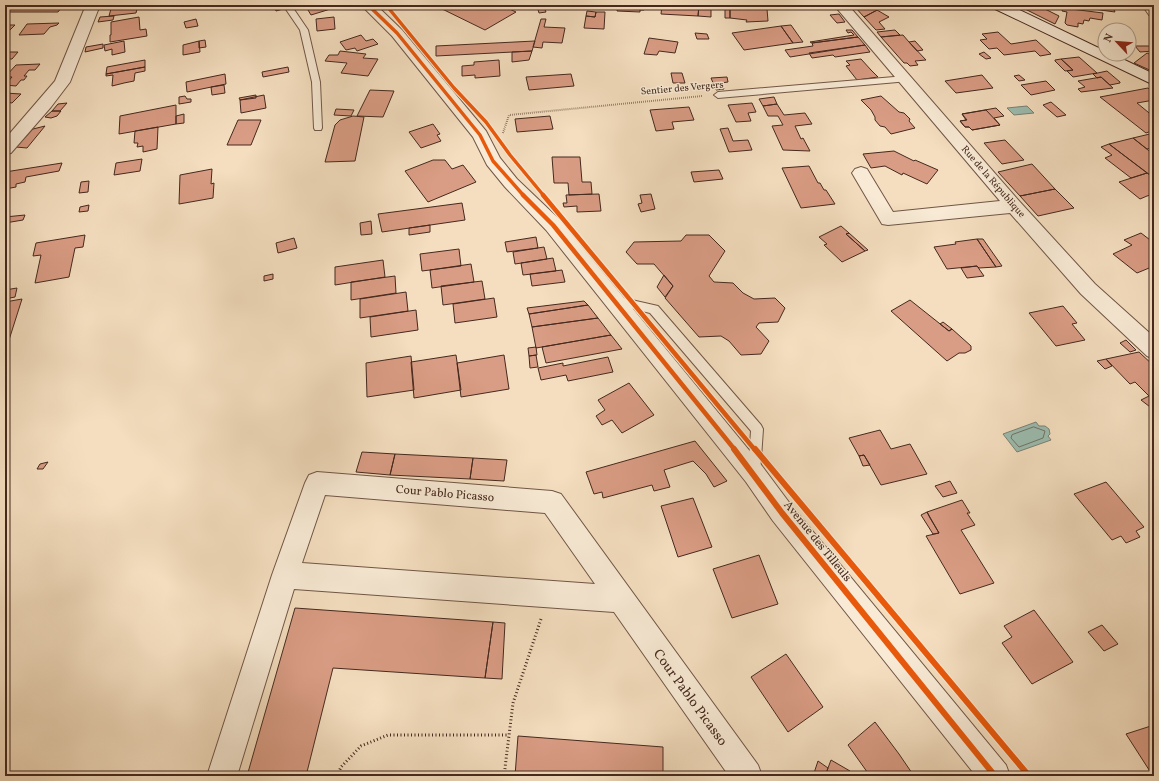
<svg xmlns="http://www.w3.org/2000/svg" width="1159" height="781" viewBox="0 0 1159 781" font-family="Vollkorn,serif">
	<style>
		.water { fill: #9cbcaf; stroke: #798175 }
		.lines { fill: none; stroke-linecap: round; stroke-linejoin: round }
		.shore { stroke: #707266; stroke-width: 1 }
		.building { fill: #d99c84; stroke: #45291e }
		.lane-casing { stroke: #715646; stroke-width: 2 }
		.street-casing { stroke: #715646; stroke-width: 2 }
		.secondary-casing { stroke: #45291e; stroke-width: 2 }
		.path-far1 { stroke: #45291e; stroke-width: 2; stroke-dasharray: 0.5 1.5; stroke-linecap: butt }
		.path { stroke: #45291e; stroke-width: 3; stroke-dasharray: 1 2.5; stroke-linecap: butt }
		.lane { fill: #f8ead5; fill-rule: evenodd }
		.street { fill: #f8ead5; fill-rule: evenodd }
		.secondary { fill: #f8ead5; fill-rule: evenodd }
		.cycleway-far2-casing { stroke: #f8ead5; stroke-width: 5.5 }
		.cycleway-far1-casing { stroke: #f8ead5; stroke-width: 7 }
		.cycleway-casing { stroke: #f8ead5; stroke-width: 8 }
		.cycleway-far2 { stroke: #e8590c; stroke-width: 3.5 }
		.cycleway-far1 { stroke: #e8590c; stroke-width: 4.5 }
		.cycleway { stroke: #e8590c; stroke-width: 6 }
		.labels { text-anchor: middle; stroke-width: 3; stroke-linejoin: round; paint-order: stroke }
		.far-street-label { font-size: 10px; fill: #45291e; stroke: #f8ead5 }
		.street-label { font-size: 12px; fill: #45291e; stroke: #f8ead5 }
		.near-street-label { font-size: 14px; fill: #45291e; stroke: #f8ead5 }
	</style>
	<rect width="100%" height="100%" fill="#f4debf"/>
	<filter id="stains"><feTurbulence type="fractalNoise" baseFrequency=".005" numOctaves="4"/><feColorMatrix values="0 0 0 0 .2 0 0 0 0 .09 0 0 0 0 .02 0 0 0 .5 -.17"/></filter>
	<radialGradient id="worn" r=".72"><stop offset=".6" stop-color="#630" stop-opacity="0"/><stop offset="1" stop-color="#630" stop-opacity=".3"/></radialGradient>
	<path class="water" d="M1027,106L1034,113L1014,115L1007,108Z
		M1036,422L1039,426H1045L1049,429L1050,434L1048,436L1051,440L1017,452L1003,434Z"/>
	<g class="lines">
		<path class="shore" d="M1034,427L1045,431L1043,438L1019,447L1011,438L1012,435Z"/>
	</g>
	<path class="building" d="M5,5H82L62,7L58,12H8L7,10L9,7H5Z
		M112,5H138L136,13L109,16Z
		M273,5H281L283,9L276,11Z
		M305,5H335L337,7L311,15Z
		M434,5H501L516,12L485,30Z
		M543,5L546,12L539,13L537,6Z
		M618,5H644V10H640V12L617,11Z
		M662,5L699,6L698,16L661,14Z
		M699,5H711V17L698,16Z
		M860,5H887L864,17L855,7Z
		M1017,5H1041L1043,6L1041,7L1059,16L1055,24Z
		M1092,5H1112L1115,12L1093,9Z
		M725,6L730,7V18H725Z
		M730,7L767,9L768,21L746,22L747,20L730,18Z
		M1063,8L1103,13L1102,20L1090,18L1089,21L1084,20L1083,24L1078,23V27L1067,25L1065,23L1067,12L1062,11Z
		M877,10L889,17L879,22L885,29L876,30L864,17Z
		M587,11L596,12L595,17L586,16Z
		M596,12H605L604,29L584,28L586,16L595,17Z
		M839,14L845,22L837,23L830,15Z
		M114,16L113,20L98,22L100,17Z
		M139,17L140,30L146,29L147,36L110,42V35H111V22Z
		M334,17L335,29L317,31L316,19Z
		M196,19L198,26L186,28L184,22Z
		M541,19H546L544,27L565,28L562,43L543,42L542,48L533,47Z
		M59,23L57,25L50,27L44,34L19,35L27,24Z
		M5,25H15L10,30H5Z
		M791,25L803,42L793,43L781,26Z
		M781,26L793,43L744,50L732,33Z
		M846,30H852L858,37L812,43L810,42L854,35L851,32L848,33Z
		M895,30L900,35L881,37L877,32Z
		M998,32L1011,44L1036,40L1051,54L1040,56L1035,51L1004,55L997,48L989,49L980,40L987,39L982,34Z
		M695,33L707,34L709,39H697Z
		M361,35L366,41L373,39L378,44L357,51L355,48L346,50L340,42Z
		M903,35L909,42L926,60L915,61L918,65L910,66L907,63H904L881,37Z
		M858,37L865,45L790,57L785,50L813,46L812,43Z
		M649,38L678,42L675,53L659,51L657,55L644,54Z
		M205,40L206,47L199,48V41Z
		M124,41L125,52L112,55V49L105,51L104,45Z
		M199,41L200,52L183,55V45Z
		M535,41L532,51L436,56V46Z
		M915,41L923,50L917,51L909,42Z
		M103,44V48L85,52L86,47Z
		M865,45L870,52L835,57L833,55L812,58L809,53Z
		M1135,46H1154V51L1140,52Z
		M340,51L366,54L363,58L378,59L368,76L341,73L347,63L325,61L329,55H338Z
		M532,51L529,60L512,62V52Z
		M10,52H18L12,59H5Z
		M984,52L991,58L986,59L979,54Z
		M1147,53L1154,56V72L1134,63Z
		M1079,57L1097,73L1073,77L1067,71L1073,70L1061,59Z
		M861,59L871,70L878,77L857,80L846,66L850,65L846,61Z
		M1061,59L1073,70L1065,71L1055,61V60Z
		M145,60V67L106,74L107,67Z
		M499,60L500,76L475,78V75L462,76V66L474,65V62Z
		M40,64L35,70H29L24,76H27L24,80H21L16,86L5,85L12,77H5L16,65Z
		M145,67V71L135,73L134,81L124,83L112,86L113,75L106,76V74Z
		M288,67L289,72L263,77L262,72Z
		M1107,71L1120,82V83L1110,85L1101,77L1097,78L1093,74Z
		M671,73H682L685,83H673Z
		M225,74L226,84L187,92L186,82Z
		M571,74L574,86L529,90L526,77Z
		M982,75L993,88L956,93L945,81Z
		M1019,75L1025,80L1019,81L1014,76Z
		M727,77L728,82L721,83L724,89L716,90L711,78Z
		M1101,77L1113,88L1081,92L1078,89L1085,87L1078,81Z
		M1046,81L1055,90L1031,95L1021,85Z
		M224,85L225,93L212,95L211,87Z
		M1148,88L1154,93V100L1137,103L1154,117V130L1146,133L1100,97Z
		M370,90L394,91L383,117L357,116Z
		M5,93L21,94L12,103L5,102Z
		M256,95V98L240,100L239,98Z
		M264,95L266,108L241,113L240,100Z
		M185,96L187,99H191V102L179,104V97Z
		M881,96L899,112L904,113L910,119L909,121L915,128L891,134L885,127L880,126L875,120V117L871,110L861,100Z
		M774,97L777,104L763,106L759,99Z
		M1051,102L1066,115L1057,117L1043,105Z
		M67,103L60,111H52L58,104Z
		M752,103L756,112L748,113L751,121L736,122L728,105Z
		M777,104L784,115L805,113L812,124L795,126L801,139L803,138L810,151L783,150L772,126L783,125L778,116H768L763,106Z
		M176,105V124L119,134L120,116Z
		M689,107L694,120L672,122L674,129L656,131L650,110Z
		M996,108L1004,116L994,118L1000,125L972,130L969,127H965L960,121L967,120L962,114Z
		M336,109L354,110L351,116L334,115Z
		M986,110L1000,125L972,130L969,127H965L960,121L966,120L962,114Z
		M52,111H61L57,116L51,118L45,117Z
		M184,114V123L176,124V116Z
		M353,116L364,117L355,161L325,162L335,125L340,120Z
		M550,116L553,129L517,132L515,119Z
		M238,120H261L251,145H227Z
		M433,124L440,134L437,135L441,141L421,148L409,132Z
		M45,126L27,148L16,147L33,129Z
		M158,127L157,149L143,152V146L137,147L138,143H134L135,131Z
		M728,128L733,141L748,140L752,150L729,152L720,129Z
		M1154,133V147L1147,149L1133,138Z
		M1133,138L1153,154L1151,155L1154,157V178L1109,144Z
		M1005,140L1024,160L1002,164L984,143Z
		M1109,144L1147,173L1131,178L1105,158L1112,155L1101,147Z
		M894,151L914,161L915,160L938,170L927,184L903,173L902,175L885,166L871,168L863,154Z
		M552,157H580L582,182H591L592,194L569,195L568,183H554Z
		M142,159L140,171L114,175L116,163Z
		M433,160H445L452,169L463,165L476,182L428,202L405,171Z
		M62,163L59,171L26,177L25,182L16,184V187L5,189V172Z
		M1032,164L1055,189L1020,196L998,172Z
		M809,166L818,183H820L824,190H826L835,204L801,208L782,168Z
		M212,169L211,184L214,183L213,198L179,204L180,175Z
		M719,170L723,179L694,182L691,172Z
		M1147,173L1154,178V194L1147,196L1140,199L1119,182Z
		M89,181L88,192L79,193L81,182Z
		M1055,189L1074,208L1038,216L1020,196Z
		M599,194L601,211L577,212V206L564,207L563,203H567L566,195Z
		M651,194L655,209L641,212L638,204L642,203L640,195Z
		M462,203L465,220L382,232L378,214Z
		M89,205L88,211L79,212L80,207Z
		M25,215L23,220L5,223V217Z
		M371,221L372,234L361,235L360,223Z
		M430,225V232L409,235V228Z
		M841,226L849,233L846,234L865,251L842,262L824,245L827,244L819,237Z
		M849,233L868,250L865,251L846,234Z
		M1141,233L1154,243V266L1137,273L1113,254L1132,245L1124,240Z
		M85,235L83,247L75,248L69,277L35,283L41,255L33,256L36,243Z
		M686,235H709L725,251L709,276L714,282L733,283L743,293L754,299L775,298L785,308L778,322L759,323L756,327L769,341L761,354L741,355L729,341L721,336L699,337L665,298L673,286L654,264H637L626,252L634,242L681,241Z
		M536,237L538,248L507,252L505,242Z
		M294,238L297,248L278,253L276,243Z
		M977,239L996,267L979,268L977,266L947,269L934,247L956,244L955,242Z
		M977,239H983L1002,266L996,267Z
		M544,247L547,259L515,264L513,252Z
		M459,249L461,266L422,271L420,254Z
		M553,258L556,271L523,275L521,263Z
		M383,260L385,277L335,285V267Z
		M471,264L474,282L432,288L430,270Z
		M977,266L984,276L967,278L961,268Z
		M562,270L565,282L532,286L530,274Z
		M273,274V279L264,281V276Z
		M664,275L673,286L665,297L657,287Z
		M395,276L396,293L351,300V282Z
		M482,281L485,299L443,305L441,286Z
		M17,288L15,297L5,299V290Z
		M406,292L408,311L360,318V299Z
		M494,298L497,317L455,323L453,304Z
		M22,299L9,340H5V302Z
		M910,300L949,331L952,329L971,346V350L965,353H959L947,361L891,311Z
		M584,301L588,305L529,314L527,308Z
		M588,305L598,318L532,327L529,314Z
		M1063,306L1077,323L1072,324L1085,340L1056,346L1029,313Z
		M416,310L418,330L371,337L370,317Z
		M598,318L611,335L536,348L532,327Z
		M943,322L952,329L949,331L940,324Z
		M611,335L622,349L546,363L542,347Z
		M1126,340L1136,350L1130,352L1120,343Z
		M536,347L537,355L529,356L528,348Z
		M1139,352L1154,366V401L1135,382L1130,384L1106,359Z
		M456,355L461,390L414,398L411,362Z
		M504,355L509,389L461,397L457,363Z
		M536,355L538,367L530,368L529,356Z
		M411,356L414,390L367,397L366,363Z
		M608,357L613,372L568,381L566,375L541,380L538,368L563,363V366Z
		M1106,359L1112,366L1105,369L1097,361Z
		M629,383L654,415L622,433L612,420L602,425L596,416L605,410L598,400Z
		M1149,396L1154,401V410L1141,400Z
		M880,430L891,449L910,444L927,474L881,485L864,455L859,456L849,438Z
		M695,441L727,481L714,487L706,474L693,461L664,470L670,487L654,491L652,485L603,498L602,492L594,494L586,472Z
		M362,452L395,454L390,475L356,472Z
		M395,454L473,458L470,479L390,475Z
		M864,455L870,465L863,466L859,456Z
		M473,458L507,460L504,481L470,479Z
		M48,462L43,469H37L40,464Z
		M950,481L957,493L943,497L935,486Z
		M1106,482L1144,527L1136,531L1140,537L1126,543L1121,536L1112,540L1074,494Z
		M693,498L712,547L678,557L661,506Z
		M962,500L970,513H967L975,525L961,530L994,583L960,594L926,536L939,533L927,512Z
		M927,512L930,518L939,533L933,534L921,515Z
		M759,555L778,604L732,618L713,569Z
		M295,608L493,622L485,678L333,668L306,776H247Z
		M1034,610L1073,662L1032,684L1002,643L1012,637L1004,626Z
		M493,622L505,623L502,679L485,678Z
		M1102,625L1118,644L1104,651L1088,632Z
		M786,654L823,707L788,732L751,677Z
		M875,722L899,754L914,776H870L848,745Z
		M1154,725V776H1153L1126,734Z
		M518,736L663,747V776H515Z
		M831,760L850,771L849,776H825Z
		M818,761L828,768L825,776H813Z"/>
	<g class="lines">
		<g class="lane-casing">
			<path id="lane" d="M283,5H291L308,30L320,82L322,128L321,130H315L314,128L312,82L300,30Z
				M906,76L909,77L910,79L909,81L718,98L714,95L718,92Z
				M614,296L658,306L761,425L763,429L760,473L759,477L754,479L749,477L748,473L751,431L650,313L610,303L609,300L610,297Z"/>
		</g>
		<g class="street-casing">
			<path id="street" d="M86,5H100L70,82L51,107L11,153L5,154V139L55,81Z
				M361,5H376L402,30L486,131L500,158L517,179L560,220L762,466L791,505L1006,765L1010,776H976L773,521L746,482L546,230L505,187L487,165L473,137L392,36Z
				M834,5H848L1020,202L1095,284L1154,337V359L1147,356L1081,294L1010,213L888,225L882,224L852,173L855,169L861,167L867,169L893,212L1000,201Z
				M1142,5H1154V16L1149,15Z
				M317,472L552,491L561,494L758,765L762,776H729L614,612L294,589L237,776H207L272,575L305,483L309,475ZM325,495L545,513L595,584L302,563Z"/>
		</g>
		<g class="secondary-casing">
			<path id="secondary" d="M991,5H1009L1105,51V54H1112L1154,74V85L993,8Z"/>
		</g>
		<path class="path-far1" d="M503,133L509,115L702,96"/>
		<path class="path" d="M337,776L341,767L361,746L388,735H509
			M504,776L513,703L541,619"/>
		<use href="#lane" class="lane"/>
		<use href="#street" class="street"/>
		<use href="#secondary" class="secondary"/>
		<g class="cycleway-far2-casing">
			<path id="cycleway-far2" d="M368,5L397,33L480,135L493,161L524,196
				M386,5L454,88L486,122L510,155L544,196"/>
		</g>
		<g class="cycleway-far1-casing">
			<path id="cycleway-far1" d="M523,195L553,225L735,450
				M543,195L755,450"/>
		</g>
		<g class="cycleway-casing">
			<path id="cycleway" d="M734,449L782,513L995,776
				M755,449L1029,776"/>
		</g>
		<use href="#cycleway-far2" class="cycleway-far2"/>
		<use href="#cycleway-far1" class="cycleway-far1"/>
		<use href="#cycleway" class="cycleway"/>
	</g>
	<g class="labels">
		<g class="far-street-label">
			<text transform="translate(682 87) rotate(-5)" y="4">Sentier des Vergers</text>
			<text transform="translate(994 181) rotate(49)" y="4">Rue de la République</text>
		</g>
		<g class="street-label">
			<text transform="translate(445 493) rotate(5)" y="4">Cour Pablo Picasso</text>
			<text transform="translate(818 541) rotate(51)" y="4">Avenue des Tilleuls</text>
		</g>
		<g class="near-street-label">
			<text transform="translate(691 697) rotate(54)" y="5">Cour Pablo Picasso</text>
		</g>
	</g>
	<rect width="1159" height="781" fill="none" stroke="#f4debf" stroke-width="20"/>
	<rect x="6" y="6" width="1147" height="769" fill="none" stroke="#45291e" stroke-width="2"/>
	<rect x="10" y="10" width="1139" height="761" fill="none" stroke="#45291e"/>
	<g transform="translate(1117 42) rotate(296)"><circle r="19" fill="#f8ead5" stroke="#b09d8c"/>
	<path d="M0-3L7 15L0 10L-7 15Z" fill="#8f2418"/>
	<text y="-6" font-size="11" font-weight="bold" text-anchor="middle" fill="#45291e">N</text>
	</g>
	<rect width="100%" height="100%" filter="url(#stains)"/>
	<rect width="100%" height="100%" fill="url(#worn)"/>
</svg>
